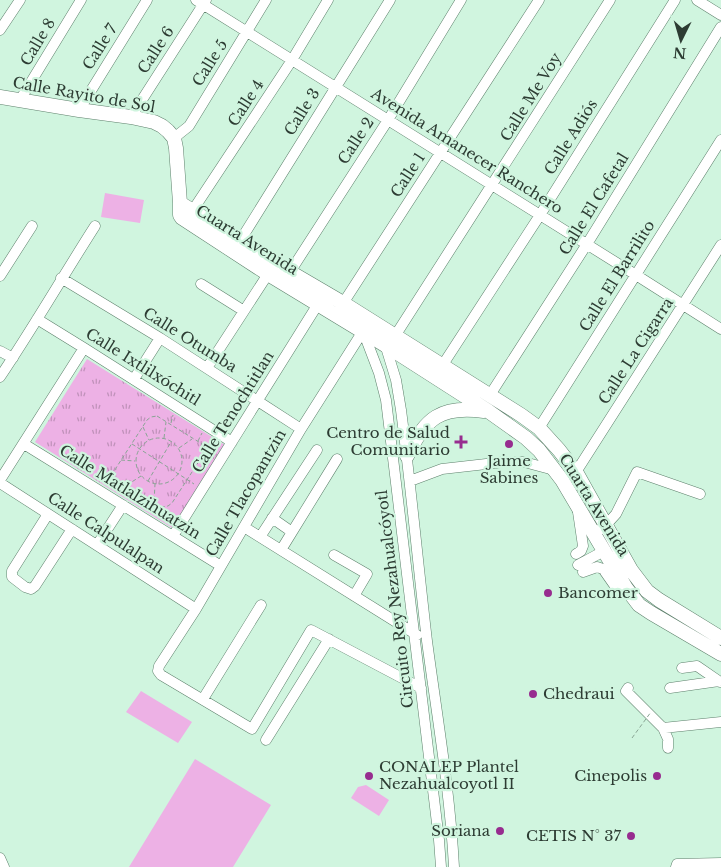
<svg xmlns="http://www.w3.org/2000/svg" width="721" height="867" viewBox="0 0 721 867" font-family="'Libre Baskerville',serif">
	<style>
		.park { fill: url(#park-tufts) }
		.pitch { fill: #edb1e5 }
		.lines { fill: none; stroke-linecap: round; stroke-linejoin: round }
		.minor-casing { stroke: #5e806c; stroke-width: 11 }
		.major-casing { stroke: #5e806c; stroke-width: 15 }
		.path { stroke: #89a594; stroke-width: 1; stroke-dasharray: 4 2.5; stroke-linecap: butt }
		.minor { stroke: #fff; stroke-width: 10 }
		.major { stroke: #fff; stroke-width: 14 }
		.path-bridge { stroke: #89a594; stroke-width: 1; stroke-dasharray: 4 2.5; stroke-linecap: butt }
		.poi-dot { fill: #972c8f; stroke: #d0f5df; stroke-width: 2 }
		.labels { text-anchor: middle; stroke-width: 4.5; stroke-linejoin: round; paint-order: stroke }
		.street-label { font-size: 15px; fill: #2d3c33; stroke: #d0f5df }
		.poi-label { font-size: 15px; fill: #2d3c33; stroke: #d0f5df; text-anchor: end }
	</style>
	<defs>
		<pattern id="park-tufts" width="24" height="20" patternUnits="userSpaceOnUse" patternTransform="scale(1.25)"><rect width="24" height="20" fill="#edb1e5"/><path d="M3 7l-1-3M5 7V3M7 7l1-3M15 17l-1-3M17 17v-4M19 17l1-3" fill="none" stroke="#c091ba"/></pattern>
	</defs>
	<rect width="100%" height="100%" fill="#d0f5df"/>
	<path class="park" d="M87,359L225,445L172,528L35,442Z"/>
	<path class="pitch" d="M105,193L144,200L140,223L101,217Z
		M141,691L192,722L178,743L126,712Z
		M195,759L271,805L233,867H129Z
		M366,785L389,800L379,816L351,798L358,787Z"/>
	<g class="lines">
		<g class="minor-casing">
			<path id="minor" d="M196,0L636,275L721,329
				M697,0L721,15
				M0,30L20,0
				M20,100L81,0
				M79,110L147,0
				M131,117L206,0
				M174,138L189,126L266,0
				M189,216L292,60L328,0
				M240,241L390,0
				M290,272L388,120L461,0
				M0,276L32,226
				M61,278L160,338L301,429
				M201,284L244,311
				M340,308L539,0
				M37,319L84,348L232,442
				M363,331L301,429L196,609L159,666L158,671L161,675L252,729L311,630L421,688
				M363,331L379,373L386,400L439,840L441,867
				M395,336L610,0
				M385,344L396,380L401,410C411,487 418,564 427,641C437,716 450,791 454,867
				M0,351L13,358
				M442,366L540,215L675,0
				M207,368L268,274
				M0,377C33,328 63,276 95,226
				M134,379L160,338
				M490,395L587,244L721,27
				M539,428L721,140
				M24,444L221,566
				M576,472L721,245
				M0,480L84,348
				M410,481L442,469L504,462H524L554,470
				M0,483L196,609
				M48,514L12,571V577L25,587L31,589L35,586L72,529
				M272,518L292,532
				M244,527L417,635
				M594,534L606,525L616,514L637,472L700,494
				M173,536L318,304
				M260,537L317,450
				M97,545L123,505
				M281,550L337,459
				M576,554L581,551L583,546L578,512
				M334,555L367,574L354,596
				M578,565L604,551
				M583,572L597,567L603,569L617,589
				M682,668L697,666L720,682
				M628,688L626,691L663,728L668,739V748
				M670,688L719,681
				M203,699L261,605
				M663,728L721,722
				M266,740L329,639
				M0,858L4,867
				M676,867L677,864L721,863"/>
		</g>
		<g class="major-casing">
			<path id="major" d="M0,97L79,110L131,117L154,122L162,126L168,131L174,138L176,148L180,203V215L182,218L268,274L385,345L488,411L526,438L539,450L562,480L626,588L639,605L651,613L721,654
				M180,203L290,272L343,303L521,415L539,428L559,450L576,472L631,570L647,591L659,600L721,638
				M407,456C425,418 441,405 484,411"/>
		</g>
		<path class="path" d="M157,416L202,444L204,449L203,455L172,503L168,506L162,507L117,479L115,474L116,468L147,420L151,417Z
			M171,423L173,415
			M143,427L149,440
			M136 461a23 23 0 1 1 46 0a23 23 0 1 1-46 0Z
			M164,438L166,422
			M198,441L202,433
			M132,444L194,484
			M179,448L192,439
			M121,460L135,461
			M148,481L171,442
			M127,485L141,476
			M123,493L130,488
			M152,513L154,502L155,484"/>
		<use href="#minor" class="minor"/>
		<use href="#major" class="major"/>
		<path class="path-bridge" d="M632,738L651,712"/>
	</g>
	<g class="poi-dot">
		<path d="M458.5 434.5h5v5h5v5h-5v5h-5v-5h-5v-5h5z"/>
		<circle cx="509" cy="444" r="5"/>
		<circle cx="548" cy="593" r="5"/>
		<circle cx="533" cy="694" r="5"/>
		<circle cx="369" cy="776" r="5"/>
		<circle cx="657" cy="776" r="5"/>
		<circle cx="500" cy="831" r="5"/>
		<circle cx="631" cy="836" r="5"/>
	</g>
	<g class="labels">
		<g class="street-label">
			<text transform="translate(38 42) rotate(-59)" y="5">Calle 8</text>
			<text transform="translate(100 47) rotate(-58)" y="5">Calle 7</text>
			<text transform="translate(156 50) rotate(-57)" y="5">Calle 6</text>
			<text transform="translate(210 63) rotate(-58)" y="5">Calle 5</text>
			<text transform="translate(84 95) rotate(10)" y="5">Calle Rayito de Sol</text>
			<text transform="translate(531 97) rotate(-58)" y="5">Calle Me Voy</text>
			<text transform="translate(246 103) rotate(-57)" y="5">Calle 4</text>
			<text transform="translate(302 112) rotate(-58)" y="5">Calle 3</text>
			<text transform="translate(571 137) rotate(-58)" y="5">Calle Adiós</text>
			<text transform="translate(356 141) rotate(-57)" y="5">Calle 2</text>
			<text transform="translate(467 151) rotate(32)" y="5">Avenida Amanecer Ranchero</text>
			<text transform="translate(408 175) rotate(-57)" y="5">Calle 1</text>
			<text transform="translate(594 204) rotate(-58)" y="5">Calle El Cafetal</text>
			<text transform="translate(247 240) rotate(32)" y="5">Cuarta Avenida</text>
			<text transform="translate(617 276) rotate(-58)" y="5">Calle El Barrilito</text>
			<text transform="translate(190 340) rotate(32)" y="5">Calle Otumba</text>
			<text transform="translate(636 351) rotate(-57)" y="5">Calle La Cigarra</text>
			<text transform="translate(143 367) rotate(32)" y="5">Calle Ixtlilxóchitl</text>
			<text transform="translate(233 412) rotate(-58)" y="5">Calle Tenochtitlan</text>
			<text transform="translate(130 492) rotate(32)" y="5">Calle Matlalzihuatzin</text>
			<text transform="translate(246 493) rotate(-60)" y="5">Calle Tlacopantzin</text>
			<text transform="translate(594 505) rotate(58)" y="5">Cuarta Avenida</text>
			<text transform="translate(106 533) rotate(33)" y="5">Calle Calpulalpan</text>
			<text transform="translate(395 599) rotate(-97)" y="5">Circuito Rey Nezahualcóyotl</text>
		</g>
		<g class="poi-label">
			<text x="450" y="438">Centro de Salud<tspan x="450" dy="17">Comunitario</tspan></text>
			<text x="509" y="466" text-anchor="middle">Jaime<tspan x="509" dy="17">Sabines</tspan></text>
			<text x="558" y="598" text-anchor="start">Bancomer</text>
			<text x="543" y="699" text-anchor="start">Chedraui</text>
			<text x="379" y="772" text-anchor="start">CONALEP Plantel<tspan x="379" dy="17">Nezahualcoyotl II</tspan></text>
			<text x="647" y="781">Cinepolis</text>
			<text x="490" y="836">Soriana</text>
			<text x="621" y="841">CETIS N° 37</text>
		</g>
	</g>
	<g transform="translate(681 40) rotate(185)" stroke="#d0f5df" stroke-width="4" paint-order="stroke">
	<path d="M0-4L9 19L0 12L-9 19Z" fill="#2d3c33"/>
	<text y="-8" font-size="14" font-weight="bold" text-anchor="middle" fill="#2d3c33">N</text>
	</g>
</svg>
